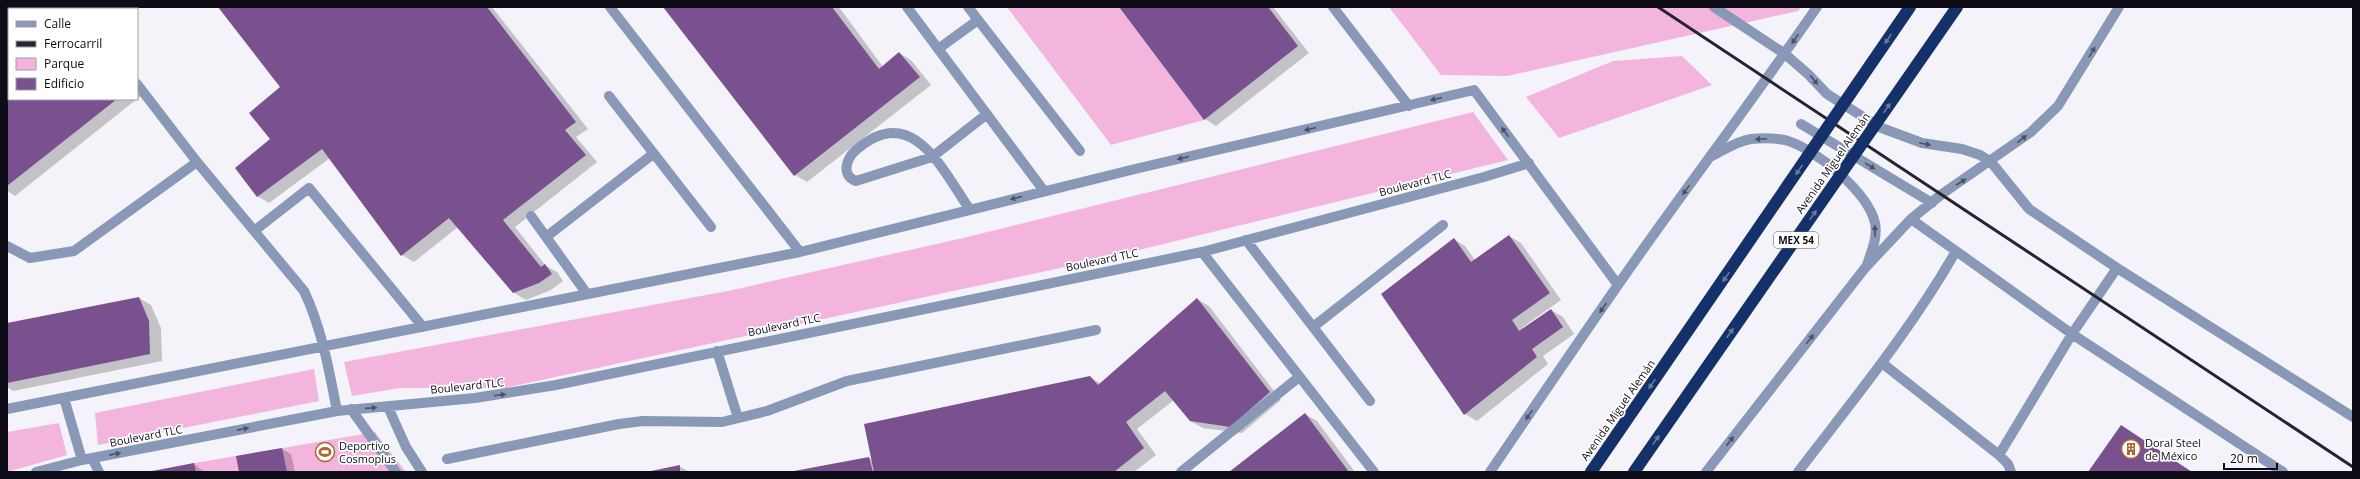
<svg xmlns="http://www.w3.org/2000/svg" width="2360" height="479" viewBox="0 0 2360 479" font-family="'Open Sans',sans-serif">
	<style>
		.green { fill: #f3b4de }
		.shadow { fill: #0003 }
		.building { fill: #7a518f }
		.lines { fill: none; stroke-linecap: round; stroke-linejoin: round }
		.minor { stroke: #8898b6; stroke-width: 10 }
		.rail { stroke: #26252f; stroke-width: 3 }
		.highway-bridge { stroke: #143169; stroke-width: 12 }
		.oneway { fill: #4b5266 }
		.oneway2 { fill: #66799e }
		.labels { text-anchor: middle; stroke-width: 3.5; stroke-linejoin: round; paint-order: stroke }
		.shield { fill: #fff; stroke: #56565d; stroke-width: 1 }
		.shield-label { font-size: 10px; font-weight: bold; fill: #0e0d17 }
		.street-label { font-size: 11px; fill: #0e0d17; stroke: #fff }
		.poi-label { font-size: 11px; fill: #0e0d17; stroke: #fff; text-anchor: start }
	</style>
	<rect width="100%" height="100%" fill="#f3f3f9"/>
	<path class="green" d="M1007,7H1119L1204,120L1111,145Z
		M1389,7H1801L1798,11L1507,76L1441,75Z
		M1682,56L1712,85L1559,138L1526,97L1613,61Z
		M1473,112L1508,160L1102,259L504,388H400L352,396L344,362L728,291L963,238Z
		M314,369L319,401L98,445L95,413Z
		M59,423L67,455L7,472V432Z
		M375,432L406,472H144Z"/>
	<path class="shadow" d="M7,7H72L74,9H9V99H137V88L142,95L15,196L7,191Z
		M220,7H492L588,129L576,137L597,162L515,227L546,266L557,272L563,281L551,290L526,300L514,293L458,227L414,262L402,255L330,158L269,203L257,196L281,87Z
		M664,7H839L883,67L899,53L911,60L931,85L807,182L795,175Z
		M1120,7H1273L1309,53L1216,126L1205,119Z
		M1509,236L1521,243L1561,300L1523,327L1524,329L1551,310L1563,317L1574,334L1543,356L1548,364L1477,421L1465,414L1454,239L1465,246L1475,260Z
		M139,298L151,305L161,328L162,361L13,391L7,387V324Z
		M1197,299L1209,306L1281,400L1242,433L1203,428L1190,421L1174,400L1137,429L1156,455L1134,472H796L869,458L873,460L1090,377L1101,384Z
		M1305,414L1317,421L1355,472H1230Z
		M282,449L291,454L295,472H240Z
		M194,464L204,472H155Z
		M679,466L690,472H653Z"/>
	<path class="building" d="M7,7H67L68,9H9V99H117L7,186Z
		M218,7H487L576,122L565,130L586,155L503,220L541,267L545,264L552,274L539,283L513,293L449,218L401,256L322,149L257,197L235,168L270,139L249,113L280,87Z
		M663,7H832L879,69L899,52L920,77L794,176Z
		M1119,7H1268L1298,46L1204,120Z
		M1509,235L1550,293L1512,320L1519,331L1551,309L1563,327L1532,349L1537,357L1464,415L1381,294L1454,238L1471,262Z
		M139,297L149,321L150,354L7,383V323Z
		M1197,298L1270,392L1230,427L1190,421L1165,391L1126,422L1144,448L1114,472H874L864,424L1090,376L1098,385Z
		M1305,413L1349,472H1229Z
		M2121,425L2192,472H2088Z
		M282,448L287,472H239L236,456Z
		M869,457L873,472H794V471Z
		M194,463L196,472H153V471Z
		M680,465V472H651V471Z"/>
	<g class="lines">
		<path class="minor" d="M78,7L80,9
			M610,7L800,252
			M907,7L1044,191
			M968,7L1080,151
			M1333,7L1409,106
			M1714,7L1785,54L1809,75L1827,94L1879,127L1922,143L1962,149L1980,155L1991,162L2029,209L2117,268L2353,417
			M938,49L978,20
			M137,84L197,162L304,291C322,329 329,370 337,411
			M609,96L711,227
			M1801,124L1932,203
			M1712,156C1724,150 1737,141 1751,139C1762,138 1774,138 1785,140C1815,148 1868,192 1875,223C1878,238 1871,252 1867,265
			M970,210C942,169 912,101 856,150C847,158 840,175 856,181L932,157L987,114
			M531,216L587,294
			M254,231L309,188L423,327
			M546,237L653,154
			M1246,240L1370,401
			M7,246L30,258L74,251L197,162
			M1956,251L2072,334L2283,472
			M1202,252L1374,472
			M1313,327L1443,225
			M717,351L738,418
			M1882,363L1999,455L2008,464L2011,472
			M64,398L82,460
			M388,407L406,447L422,472
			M7,409L800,252L1135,169L1474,90L1618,285
			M351,409L396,472
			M1999,455L2072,334L2117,268
			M92,458L99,472
			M447,459L619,424L643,421L722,422L767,411L847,381L1096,330
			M36,472L82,460L337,411L475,398L556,385L1202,252L1484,177L1529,163
			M1181,472L1299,377
			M1490,472C1539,400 1588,327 1639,255C1698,172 1759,91 1817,7
			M1706,472L1865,268L1911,219L1942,194L2031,132L2058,106L2119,7
			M1798,472C1853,400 1911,330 1956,251L1911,219"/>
		<path class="rail" d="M1658,7L2353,467"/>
		<path class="highway-bridge" d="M1591,472L1910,7
			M1634,472L1957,7"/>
	</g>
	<defs><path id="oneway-solid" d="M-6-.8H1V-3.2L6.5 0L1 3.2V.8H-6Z"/></defs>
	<g class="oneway">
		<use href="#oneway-solid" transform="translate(1795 39) rotate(125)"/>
		<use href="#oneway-solid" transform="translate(2092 52) rotate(-59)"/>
		<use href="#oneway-solid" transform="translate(1814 80) rotate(51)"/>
		<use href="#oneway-solid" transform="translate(1436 99) rotate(167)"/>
		<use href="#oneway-solid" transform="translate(1310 129) rotate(167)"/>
		<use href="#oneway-solid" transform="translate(1505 132) rotate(-127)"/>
		<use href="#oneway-solid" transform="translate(1761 139) rotate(178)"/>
		<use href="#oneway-solid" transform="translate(2022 139) rotate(-37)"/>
		<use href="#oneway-solid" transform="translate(1925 144) rotate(12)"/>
		<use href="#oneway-solid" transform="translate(1183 158) rotate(167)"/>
		<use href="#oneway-solid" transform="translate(1870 166) rotate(31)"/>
		<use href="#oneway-solid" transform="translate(1961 182) rotate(-33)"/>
		<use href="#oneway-solid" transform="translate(1686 190) rotate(126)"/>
		<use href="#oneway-solid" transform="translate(1016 198) rotate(166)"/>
		<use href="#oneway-solid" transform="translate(1875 231) rotate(-91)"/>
		<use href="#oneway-solid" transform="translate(1603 308) rotate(125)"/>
		<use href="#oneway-solid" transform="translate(1810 339) rotate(-52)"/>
		<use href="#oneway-solid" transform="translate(500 395) rotate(-7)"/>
		<use href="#oneway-solid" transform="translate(371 408) rotate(-4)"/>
		<use href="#oneway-solid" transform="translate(1529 415) rotate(125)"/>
		<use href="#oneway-solid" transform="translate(243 429) rotate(-11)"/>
		<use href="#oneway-solid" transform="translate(1730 441) rotate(-52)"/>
		<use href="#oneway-solid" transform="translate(115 454) rotate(-11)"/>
	</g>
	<g class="oneway2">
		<use href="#oneway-solid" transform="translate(1888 39) rotate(124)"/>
		<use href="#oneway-solid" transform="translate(1887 108) rotate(-55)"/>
		<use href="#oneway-solid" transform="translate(1799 170) rotate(124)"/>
		<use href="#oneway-solid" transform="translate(1813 215) rotate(-55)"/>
		<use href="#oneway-solid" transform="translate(1726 277) rotate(125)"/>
		<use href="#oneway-solid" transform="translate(1730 333) rotate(-55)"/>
		<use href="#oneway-solid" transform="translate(1652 384) rotate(125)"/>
		<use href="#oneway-solid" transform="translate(1656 440) rotate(-55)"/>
	</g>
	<defs>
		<g id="building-ring" transform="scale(1)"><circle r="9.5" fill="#fff" stroke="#aa6735" stroke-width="1.5"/><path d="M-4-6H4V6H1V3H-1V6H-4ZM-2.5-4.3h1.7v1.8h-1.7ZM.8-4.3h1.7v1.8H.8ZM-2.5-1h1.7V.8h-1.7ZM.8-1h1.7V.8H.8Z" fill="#aa6735"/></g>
		<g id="stadium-ring" transform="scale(1)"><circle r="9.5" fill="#fff" stroke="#aa6735" stroke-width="1.5"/><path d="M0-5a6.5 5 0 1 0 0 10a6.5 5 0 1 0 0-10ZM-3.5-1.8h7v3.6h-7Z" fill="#aa6735"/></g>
	</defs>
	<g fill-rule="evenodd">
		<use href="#building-ring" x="2131" y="449"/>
		<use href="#stadium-ring" x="325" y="452"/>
	</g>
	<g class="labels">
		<rect class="shield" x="1774" y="232" width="44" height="16" rx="3"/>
		<g class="shield-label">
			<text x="1796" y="244">MEX 54</text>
		</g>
		<g class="street-label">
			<text transform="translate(1833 163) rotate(-55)" y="4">Avenida Miguel Alemán</text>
			<text transform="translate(1415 183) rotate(-15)" y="4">Boulevard TLC</text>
			<text transform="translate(1102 260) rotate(-12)" y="4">Boulevard TLC</text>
			<text transform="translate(784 325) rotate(-12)" y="4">Boulevard TLC</text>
			<text transform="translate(467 386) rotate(-6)" y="4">Boulevard TLC</text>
			<text transform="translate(1618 410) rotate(-55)" y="4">Avenida Miguel Alemán</text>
			<text transform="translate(146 436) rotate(-11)" y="4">Boulevard TLC</text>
		</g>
		<g class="poi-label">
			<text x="2145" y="447">Doral Steel<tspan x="2145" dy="13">de México</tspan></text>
			<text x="339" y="450">Deportivo<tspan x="339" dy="13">Cosmoplus</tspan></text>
		</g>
	</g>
	<rect width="2360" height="479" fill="none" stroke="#0e0d17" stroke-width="16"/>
	<rect x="8" y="8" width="130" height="92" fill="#ffffff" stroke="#9f9ea2"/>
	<rect x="16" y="21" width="20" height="6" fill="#8898b6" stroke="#9f9ea2"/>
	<text x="44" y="28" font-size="12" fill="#0e0d17">Calle</text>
	<rect x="16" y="41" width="20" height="6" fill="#26252f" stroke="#9f9ea2"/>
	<text x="44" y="48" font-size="12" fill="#0e0d17">Ferrocarril</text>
	<rect x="16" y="58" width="20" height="12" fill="#f3b4de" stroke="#9f9ea2"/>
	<text x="44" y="68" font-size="12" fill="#0e0d17">Parque</text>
	<rect x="16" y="78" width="20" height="12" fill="#7a518f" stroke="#9f9ea2"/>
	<text x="44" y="88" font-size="12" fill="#0e0d17">Edificio</text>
	<path d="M2224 463v6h53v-6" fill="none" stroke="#0e0d17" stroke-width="2"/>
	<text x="2230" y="463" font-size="12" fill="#0e0d17" stroke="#ffffff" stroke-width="3" paint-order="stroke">20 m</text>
</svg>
